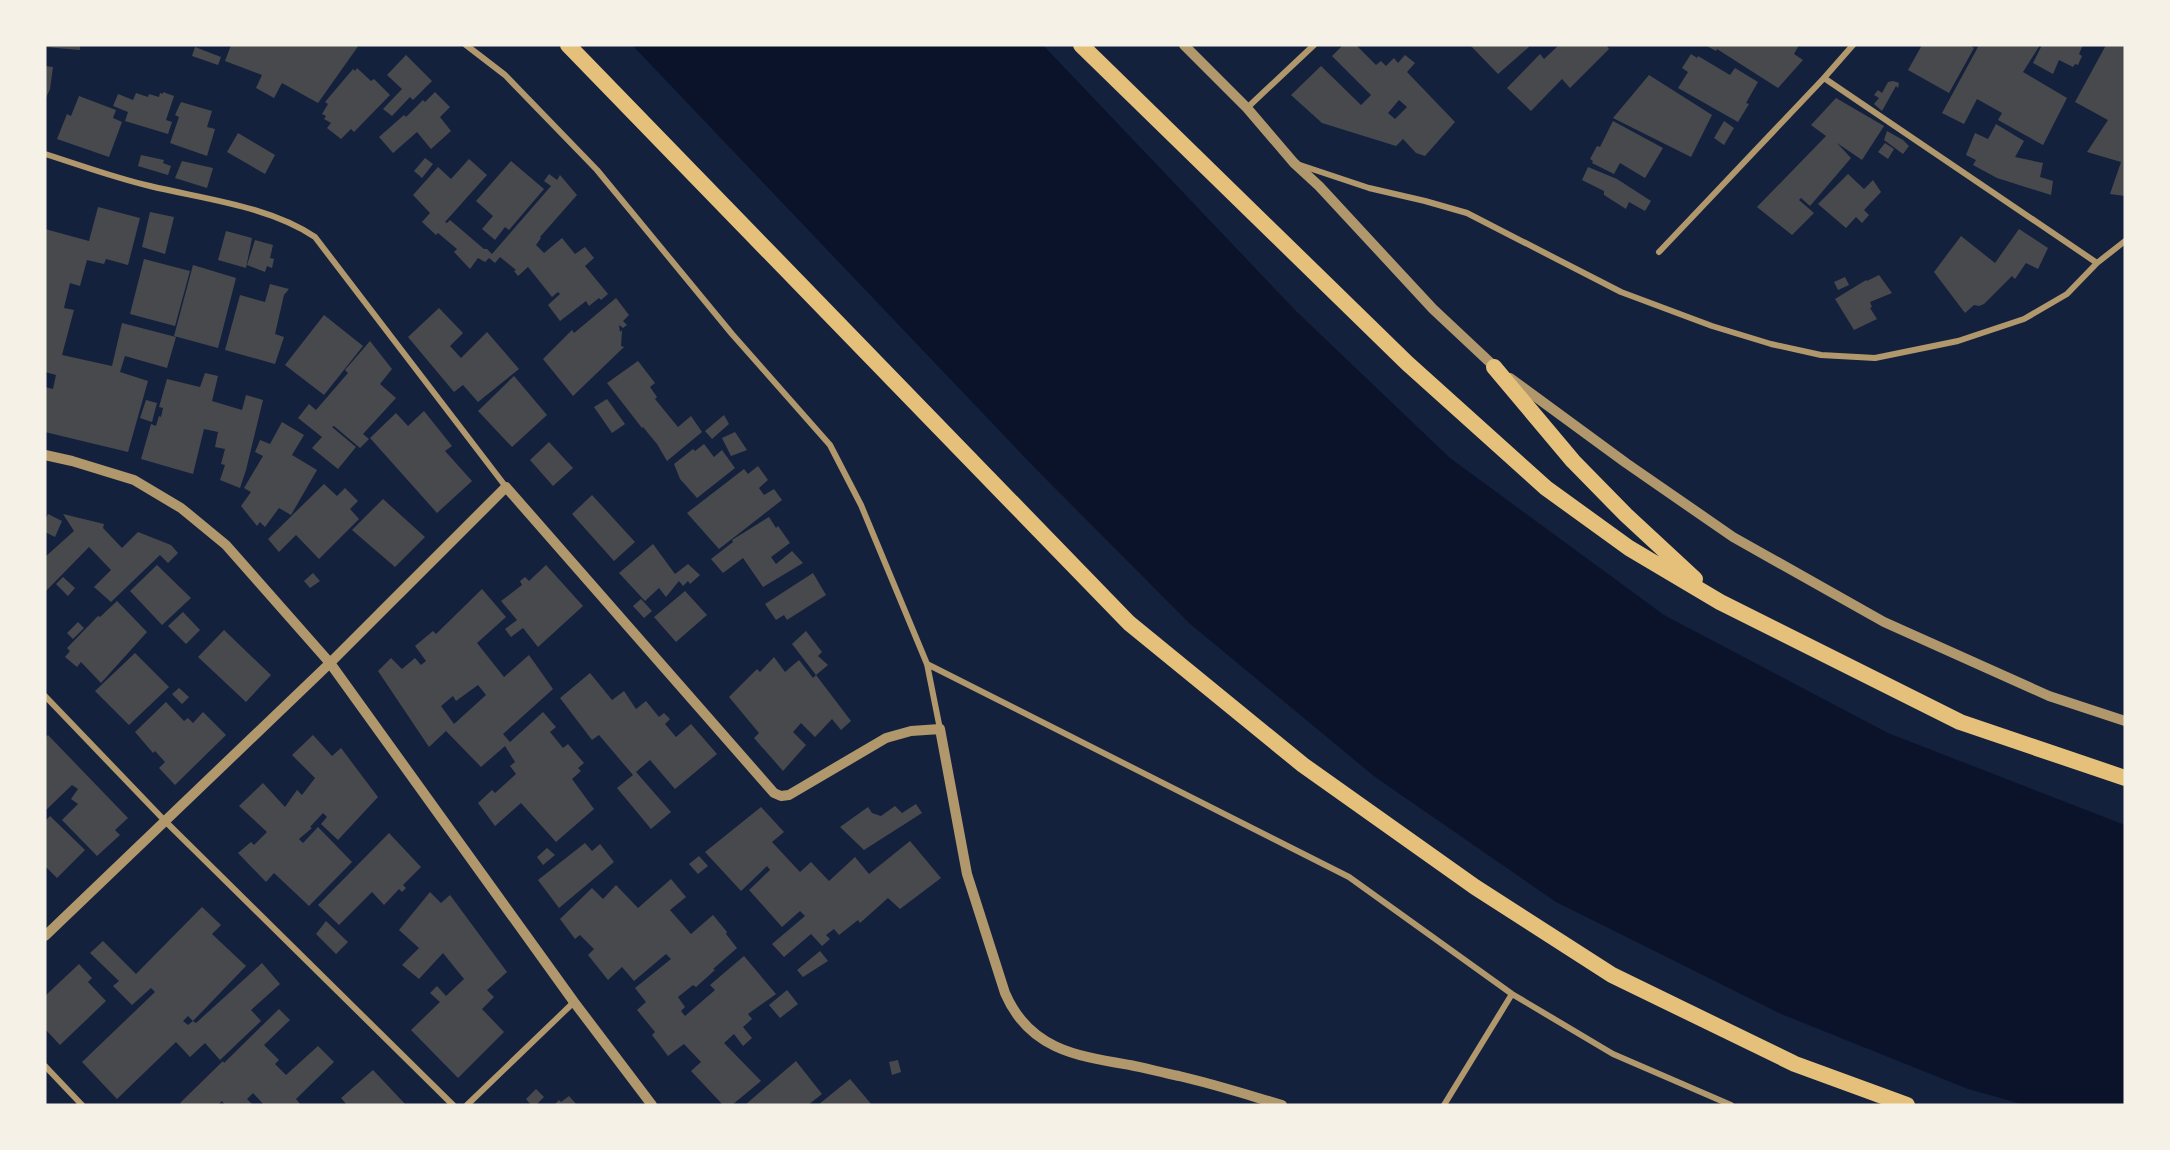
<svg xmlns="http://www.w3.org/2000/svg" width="2170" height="1150" viewBox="0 0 2170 1150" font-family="Bitter,serif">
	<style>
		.water { fill: #0b132b }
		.building { fill: #48494c; fill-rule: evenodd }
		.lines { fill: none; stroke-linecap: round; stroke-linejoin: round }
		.minor { stroke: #b1986c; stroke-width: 6 }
		.tertiary { stroke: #b1986c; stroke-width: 10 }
		.trunk { stroke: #e5c07b; stroke-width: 16 }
	</style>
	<rect width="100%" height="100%" fill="#14213d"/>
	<path class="water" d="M632,45H1043L1296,311L1450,458L1664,615L1888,733L2125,825V1105H2025L1968,1089L1781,1014L1556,902L1375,777L1189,623L1031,464Z"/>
	<path class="building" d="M45,45H80V50L45,47Z
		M231,45H359L318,103L282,83L274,98L256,88L262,75L225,61Z
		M1343,45H1356L1376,65L1381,61L1386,66L1394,58L1398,63L1405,55L1415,63L1407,72L1455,122L1425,156L1416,153L1403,139L1396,146L1322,123L1291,95L1321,66L1361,105L1371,95L1332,56ZM1399,100L1407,107L1395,119L1388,113Z
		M1470,45H1527L1529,47L1498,74Z
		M1559,45H1606L1609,49L1570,88L1562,79L1531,111L1507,88L1540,54L1544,59Z
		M1705,45H1799L1794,54L1803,60L1778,88L1717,49L1716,51Z
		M1922,45H1969L1974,48L1949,93L1908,70Z
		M1975,45H2040L2023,72L2067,98L2043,145L1998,120L2002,113L1977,99L1964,124L1942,113L1978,47Z
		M2042,45H2083L2079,54L2082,56L2078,65L2075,64L2073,67L2059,60L2053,74L2033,63Z
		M2106,45H2125V196L2110,194L2121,162L2087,152L2108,120L2075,102Z
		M195,47L221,57L218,65L192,56Z
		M1691,54L1697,58L1698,56L1730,75L1735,68L1758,82L1746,103L1749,104L1738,122L1678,88L1688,72L1682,68Z
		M406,55L432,81L413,100L410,97L392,116L383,109L402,89L387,75Z
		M45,66L53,67L50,89L45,100Z
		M357,68L371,81L374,79L390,95L354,132L351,129L341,139L327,128L331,123L324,119L326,116L322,114L328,104L325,102L353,69L355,71Z
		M1649,75L1712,115L1691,157L1613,118Z
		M1893,81L1899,83L1898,88L1896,86L1882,111L1874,104L1879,98L1874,95L1878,90L1882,93L1888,82Z
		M163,92L174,96L166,120L172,122L168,134L125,121L128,112L113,106L118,94L133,100L136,93L148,97L149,94L159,97L160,93L163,94Z
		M435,92L450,107L440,117L451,131L431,149L417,132L393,153L379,137L404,115L406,117L423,100L425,102Z
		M79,96L116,110L113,118L122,122L109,157L57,139L67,114L71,116Z
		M1836,98L1884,126L1862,160L1837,143L1851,158L1810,206L1801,198L1799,200L1814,213L1792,235L1757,207L1826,136L1811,125Z
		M181,102L212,111L207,127L215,129L207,156L170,143L179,117L175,115Z
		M1613,121L1663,148L1645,178L1620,163L1614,174L1592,163L1593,161L1590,159L1597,146L1600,147Z
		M1724,121L1734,128L1724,145L1714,138Z
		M1996,124L2024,141L2015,157L2043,163L2040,177L2053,181L2051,195L1997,178L1973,165L1976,160L1966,155L1975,133L1988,139Z
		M1887,131L1903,140L1909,146L1903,154L1884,140Z
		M238,133L275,155L265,174L227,152Z
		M1885,143L1894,149L1888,159L1878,152Z
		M141,155L164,160L163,163L171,166L168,175L138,166Z
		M425,158L433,164L422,178L414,171Z
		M469,159L487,175L445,222L447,223L450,220L484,249H487L492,254L551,186L544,181L549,174L557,180L560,175L577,195L540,237L541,238L536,245L544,253L562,238L575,254L585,247L594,258L585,266L608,294L601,300L599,298L589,306L586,301L560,321L548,305L560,294L558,292L552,297L528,267L518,276L514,271L516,270L500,257L495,263L489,258L485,262L478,258L470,269L454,252L457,249L438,233L436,235L422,222L430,213L413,195L438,167L451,179Z
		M182,161L213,168L207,188L175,178Z
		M511,161L544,189L509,230L505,227L495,240L482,229L493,216L476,201Z
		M1588,167L1617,179L1651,201L1645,211L1629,202L1626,209L1604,195V191L1582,180Z
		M1848,174L1864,189L1873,180L1881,192L1864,210L1869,215L1862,223L1856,217L1846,228L1818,204Z
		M98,207L140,218L128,265L106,259L104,264L87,260L80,286L70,283L64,308L74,310L62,355L112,366L122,323L176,337L167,368L125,356L120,372L148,381L128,452L45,432V387L53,389L56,375L45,372V229L89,241Z
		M150,212L174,217L165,254L142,247Z
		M2019,229L2048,248L2038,269L2026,263L2015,279L2012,276L1984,304L1979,306L1974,305L1965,313L1934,272L1961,236L1995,263Z
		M226,231L252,238L246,268L218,260Z
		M255,240L273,245L270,258L274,259L272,268L267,266L265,272L247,265Z
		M144,259L190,271L175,326L130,314Z
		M193,265L236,278L218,348L174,336Z
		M1879,275L1892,293L1870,302L1872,307L1870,308L1877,319L1854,330L1835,299L1866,280L1867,281Z
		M1845,277L1849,285L1838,290L1834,282Z
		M270,284L289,289L284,295L275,334L284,337L275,364L225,350L240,295L265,302Z
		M616,298L629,315L623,321L627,325L623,328L619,325L620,332L622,330L621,346L624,347L573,396L543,359L572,330L574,333Z
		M439,308L463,333L450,346L461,358L487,332L519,369L478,402L463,385L454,392L408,337Z
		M324,315L363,346L324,395L285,365Z
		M370,341L392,369L380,384L396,398L363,434L369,439L360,448L334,426L332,427L356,447L338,469L312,448L322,437L298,418L309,404L316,410L348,373L345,370Z
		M638,361L655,383L650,387L657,397L655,399L678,427L691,416L702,432L667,461L657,444L643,427L642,428L607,383Z
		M205,373L218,376L212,401L242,410L246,395L263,400L246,470L240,488L220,480L225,465L221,464L225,449L215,447L218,432L204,429L193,474L141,459L151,424L156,426L159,416L161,417L163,408L159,407L167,379L200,387Z
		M514,376L547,415L512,447L478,411Z
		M607,399L625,424L612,433L594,407Z
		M146,400L157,403L152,422L140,418Z
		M424,411L452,446L445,451L472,481L437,513L370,438L396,413L408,426Z
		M724,415L729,424L712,439L705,431Z
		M282,422L304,435L292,455L317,470L291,515L279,508L265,527L260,522L257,526L241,506L251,492L244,488L263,456L255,452L260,440L270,444Z
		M735,432L747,450L731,456L722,438Z
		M549,442L573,468L553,486L530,460Z
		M704,444L714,457L722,450L735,468L697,498L680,479L674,464L693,449L695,451Z
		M758,466L768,480L759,488L764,495L774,489L782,500L719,549L687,513L744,469L748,474Z
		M324,484L337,496L345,488L358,501L350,509L359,519L319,559L296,535L279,552L268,539Z
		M592,495L635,542L614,561L572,514Z
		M383,499L425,537L395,567L352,530Z
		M48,514L62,521L55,537L45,532V521Z
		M63,514L104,524L103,528L122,548L138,532L171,545L178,553L168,563L160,555L111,602L94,587L111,570L89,547L45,592V557L74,531Z
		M769,517L776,528L778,526L790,543L771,557L776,564L792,551L803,563L763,587L743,558L723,573L711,559L733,542L732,540Z
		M653,544L675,574L688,564L700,575L690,584L688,581L683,586L679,581L666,597L659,588L645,601L619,573Z
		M157,565L191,598L162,625L130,591Z
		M546,565L583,606L538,647L523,628L511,637L505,629L517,620L501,601L522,585L520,581L525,577L529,581Z
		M313,573L320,581L310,588L304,581Z
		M813,573L826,595L787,620L784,615L776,620L765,604Z
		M63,577L75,588L68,596L56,584Z
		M482,589L506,617L477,643L504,677L529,655L553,689L503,734L510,742L543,712L556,727L550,732L563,748L568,744L584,763L578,768L581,771L572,779L594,809L556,842L521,803L495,826L478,803L492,790L495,793L516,774L510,766L515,762L505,746L481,767L446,731L429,747L378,671L391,658L402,669L415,658L421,665L426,661L415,646L433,631L436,634ZM478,685L486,695L454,724L441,706L453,696L456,701Z
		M685,591L707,615L676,642L654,617Z
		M641,599L652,611L644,618L633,606Z
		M117,601L147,632L101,683L81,662L77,667L65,657L70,651L67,648L98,616L100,617Z
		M183,612L200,630L186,644L168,626Z
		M78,622L84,628L73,639L67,633Z
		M224,630L271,675L246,702L198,657Z
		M806,631L822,652L818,656L828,665L816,675L792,644Z
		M135,653L169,687L129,725L95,691Z
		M774,657L785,672L799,660L813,678L816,675L851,721L841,730L832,719L815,737L801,723L793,732L806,745L783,771L754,738L759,733L729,697L757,669L760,672Z
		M590,673L612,700L624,691L636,709L646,701L659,717L664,713L670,719L665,724L676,737L691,724L717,754L675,789L650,760L636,772L671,812L651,829L617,788L633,775L599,735L592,740L560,698Z
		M179,688L189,697L182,704L172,694Z
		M166,702L184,721L188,718L193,723L203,712L226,735L175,785L159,768L165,762L155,751L153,753L135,732Z
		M48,735L128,818L115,830L120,835L97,856L62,820L78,804L71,799L78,789L72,785L45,811V738Z
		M313,735L332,756L341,748L378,797L338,840L321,824L327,817L323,813L310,827L312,828L299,839L303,843L318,827L352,862L309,906L274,873L266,882L238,853L251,842L254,845L267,832L239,806L263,783L285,807L297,790L302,795L315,778L292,755Z
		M916,804L922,813L864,850L840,827L868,807L872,813L881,816L895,806L902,813Z
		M761,807L784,832L772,842L800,872L811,862L829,881L855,857L869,874L910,841L941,878L900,909L888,898L860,923L858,920L839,935L834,929L826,935L830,939L822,946L811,934L784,957L772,944L805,916L800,911L782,927L749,890L770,870L767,866L741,891L705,852Z
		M50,816L85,850L57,878L45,866V821Z
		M389,833L421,867L403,885L406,888L402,892L399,889L384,905L372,892L339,925L318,905Z
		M585,843L592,851L600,844L614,862L559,908L538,880Z
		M547,848L555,855L543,865L537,857Z
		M699,856L708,866L698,874L689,864Z
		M671,879L686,897L670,910L691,934L713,915L727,932L726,934L737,948L713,969L715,970L696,987L693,985L678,997L685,1007L681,1011L685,1016L715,990L710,985L744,956L776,994L748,1014L752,1019L743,1027L752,1038L743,1046L734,1034L724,1043L761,1081L732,1105H723L691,1071L701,1062L684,1044L668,1056L652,1035L655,1032L637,1010L646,1002L635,988L671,959L666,954L634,981L622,967L608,980L588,955L594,949L580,935L575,939L560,919L592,888L603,899L616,885L638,908Z
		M430,892L441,903L450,895L507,972L487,990L494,997L482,1009L504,1032L458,1078L411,1030L440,1002L430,993L437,986L446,996L464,979L443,953L419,979L402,965L419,948L399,930Z
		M202,907L221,925L212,934L246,966L193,1021L188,1016L183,1021L188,1025L193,1021L196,1023L262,963L280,984L251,1010L261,1021L220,1060L205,1043L190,1057L176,1042L117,1099L82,1062L155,992L151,988L132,1005L113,986L119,981L90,953L103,941L136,974Z
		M326,921L348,942L336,954L316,934Z
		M820,951L828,961L803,977L797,970Z
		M79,964L92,978L88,982L106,1001L60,1045L45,1029V996Z
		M787,990L798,1004L780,1018L769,1005Z
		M279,1009L290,1020L264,1045L279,1060L275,1064L286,1075L318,1046L334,1062L296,1099L301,1105H264L253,1093L247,1099L253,1105H225L222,1101L218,1105H182L180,1103L223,1061L224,1063Z
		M898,1060L901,1072L892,1075L889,1062Z
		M796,1061L822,1094L808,1105H745Z
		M373,1070L406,1105H347L341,1098Z
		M850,1079L872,1105H818Z
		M536,1089L544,1097L536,1105H531L526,1099Z
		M569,1096L577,1105H554L559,1100L561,1102Z"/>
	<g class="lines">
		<path class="minor" d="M466,45L505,75L597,170L732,334L830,445L861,505L927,664L940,729
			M1824,78L2097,263
			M1247,108L1314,45
			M45,154C80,165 115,178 150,186C204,199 269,206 315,237L506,487
			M1300,165L1369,188L1425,201L1467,213L1621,292L1712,326L1771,344L1821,355L1875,358L1958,341L2024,319L2067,294L2097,263L2125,241
			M1659,252L1824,78L1853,45
			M927,664L1349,877L1512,994L1613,1054L1731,1105
			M45,696L165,821L453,1105
			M45,1066L82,1105
			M467,1105L574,1002
			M1444,1105L1512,994"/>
		<path class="tertiary" d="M1184,45L1247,108L1294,163L1319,186L1433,309L1497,369
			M1510,378L1626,463L1733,537L1884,622L2049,696L2125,721
			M45,455L72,461L134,480L181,508L226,545L330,663L574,1002L652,1105
			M45,936L330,663L506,487L774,793L781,796L789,795L886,738L911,731L940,729L967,874L1005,993C1029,1049 1076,1056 1130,1065C1146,1068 1163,1073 1179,1076C1214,1084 1248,1095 1282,1105"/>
		<path class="trunk" d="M568,45L1129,623L1303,765L1475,887L1612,975L1795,1064L1907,1105
			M1081,45L1407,363L1546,488L1629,548L1720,602L1960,722L2125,778
			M1494,367L1573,461L1626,515L1695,579"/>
	</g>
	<rect width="2170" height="1150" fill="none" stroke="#f6f1e7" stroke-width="93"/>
</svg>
